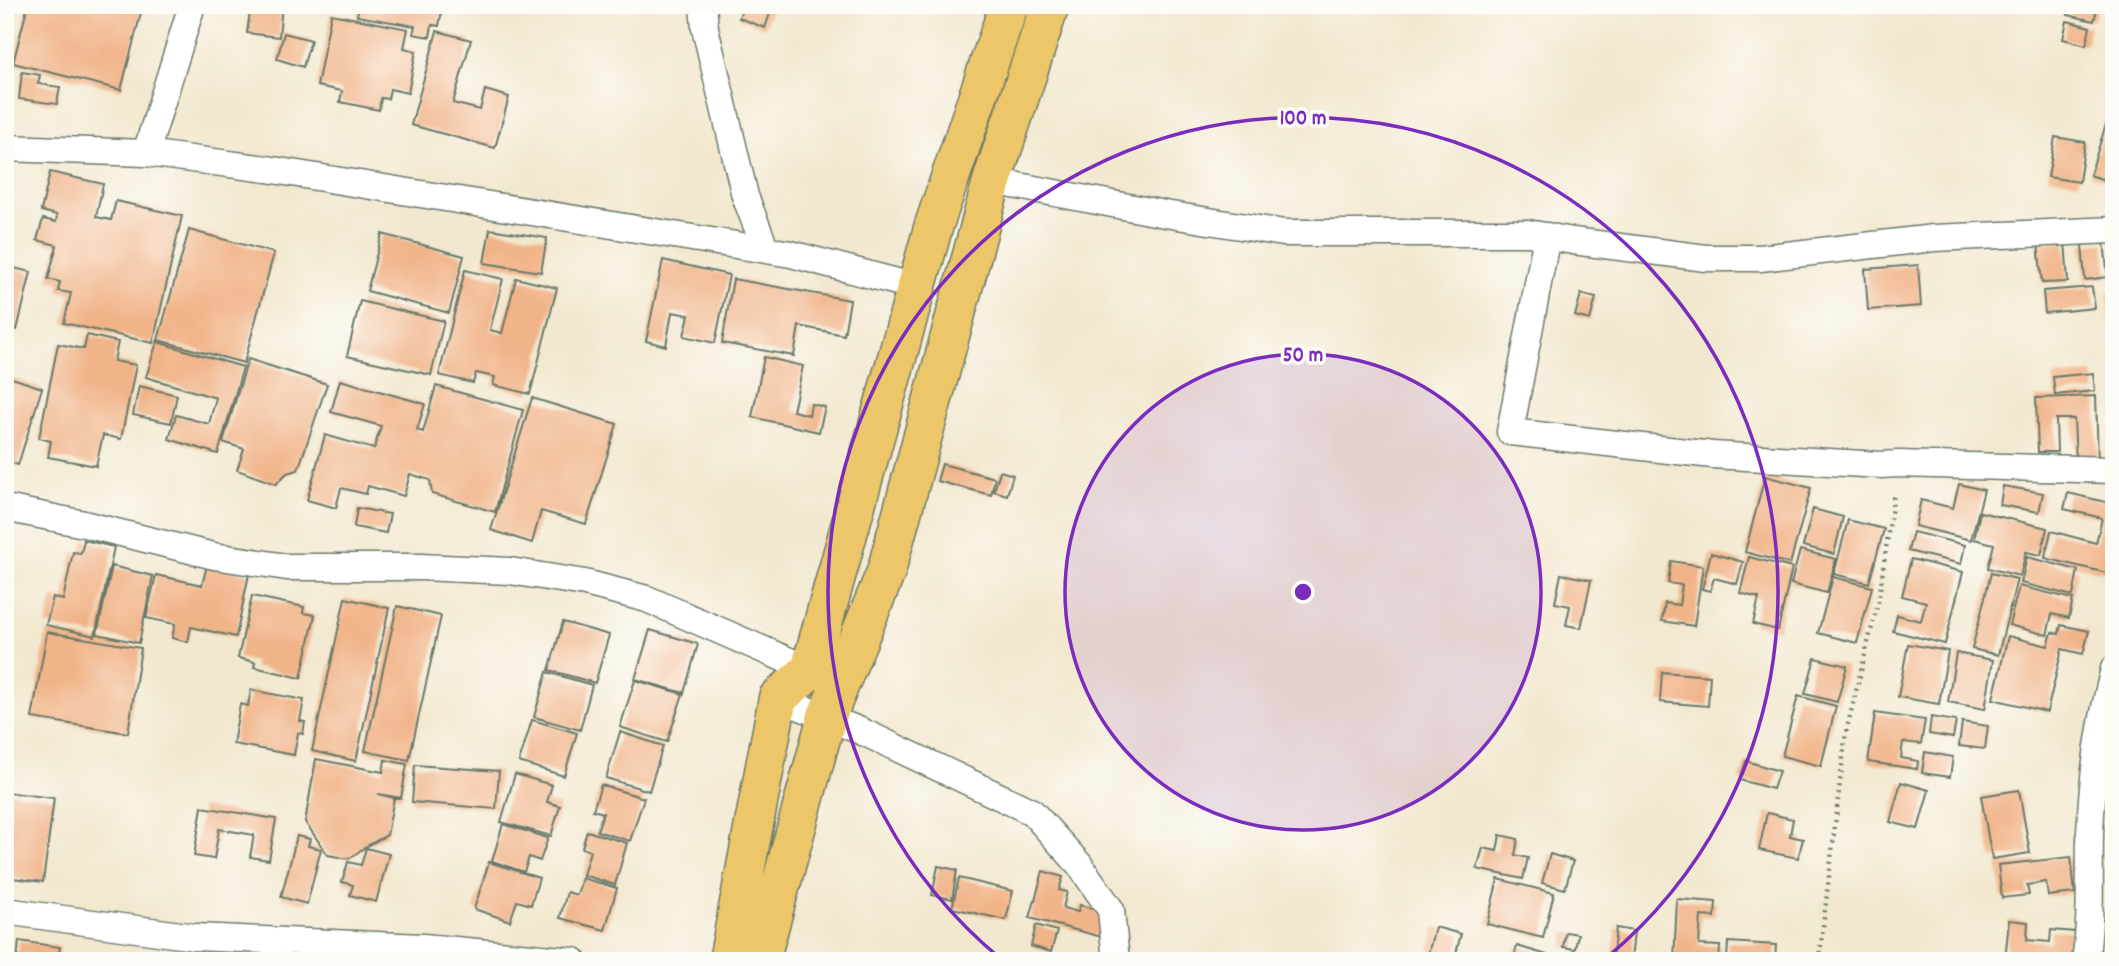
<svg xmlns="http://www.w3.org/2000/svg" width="2119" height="966" viewBox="0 0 2119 966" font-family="Dekko,sans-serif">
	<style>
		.building { fill: #f1b488 }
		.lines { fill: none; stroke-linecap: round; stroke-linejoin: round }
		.street-casing { stroke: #69796a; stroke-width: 29 }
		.primary-casing { stroke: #69796a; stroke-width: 41 }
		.path { stroke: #69796a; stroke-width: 4.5; stroke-dasharray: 2 5; stroke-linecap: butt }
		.street { stroke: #fff; stroke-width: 26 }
		.primary { stroke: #ecc669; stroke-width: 38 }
		.ring { fill: none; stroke: #7b2cbf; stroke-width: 3.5 }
		.centre { fill: #7b2cbf; stroke: #fdfcf7; stroke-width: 3.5 }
		.ring-label { font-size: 21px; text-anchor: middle; font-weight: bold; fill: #7b2cbf; stroke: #fdfcf7; stroke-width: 7; stroke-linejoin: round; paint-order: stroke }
	</style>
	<rect width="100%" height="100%" fill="#fdfcf7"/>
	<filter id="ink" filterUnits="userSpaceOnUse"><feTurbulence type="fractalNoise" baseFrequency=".0143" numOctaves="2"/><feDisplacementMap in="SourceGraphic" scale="14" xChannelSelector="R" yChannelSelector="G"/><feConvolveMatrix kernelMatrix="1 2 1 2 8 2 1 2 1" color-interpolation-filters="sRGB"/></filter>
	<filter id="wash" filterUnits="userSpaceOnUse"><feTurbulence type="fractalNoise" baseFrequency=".00686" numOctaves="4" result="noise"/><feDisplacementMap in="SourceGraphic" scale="28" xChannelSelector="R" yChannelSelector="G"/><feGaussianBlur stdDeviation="1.57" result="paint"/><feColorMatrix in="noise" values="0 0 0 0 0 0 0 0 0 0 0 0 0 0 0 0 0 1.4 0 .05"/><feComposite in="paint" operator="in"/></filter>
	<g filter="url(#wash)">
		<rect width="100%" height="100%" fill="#f2e8cf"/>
		<g id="blocks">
			<path class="building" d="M28,5H143L121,90L13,63Z
				M251,5H282L279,37L247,33Z
				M359,5H443L439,26L432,25L430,37L413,34L415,26L357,16Z
				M744,5H773L765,28L739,18Z
				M2071,5H2098L2094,21L2068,15Z
				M331,14L408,29L404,48L416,51L408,93L390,89L388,99L381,98L379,110L340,102L342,91L317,86Z
				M2067,21L2090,27L2086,45L2063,39Z
				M437,31L471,40L453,103L480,110L485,90L509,97L495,148L411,125Z
				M284,33L311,40L303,67L277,59Z
				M22,72L40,75L38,84L60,87L57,104L19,99Z
				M2109,115L2114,117V183L2090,175Z
				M2055,137L2085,142L2079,182L2048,177Z
				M50,172L103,184L96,217L111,220L116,201L182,216L153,343L64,323L71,293L58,291L60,282L48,279L57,245L37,240L43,219L56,222L57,215L41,211Z
				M490,229L547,238L541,272L484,263Z
				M189,230L274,253L244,363L158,340Z
				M382,234L464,256L449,313L367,291Z
				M2065,241L2068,282L2042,283L2038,243Z
				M2104,242L2108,277L2085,280L2082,245Z
				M663,260L729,275L715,343L684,336L689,315L672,312L666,346L646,341Z
				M1918,265L1921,306L1868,310L1865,269Z
				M5,266L31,272L17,330L5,327Z
				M465,270L503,279L490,330L502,333L516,278L557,288L530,394L493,385L495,377L476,373L473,383L439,375Z
				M733,279L850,300L844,335L799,326L794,356L722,343Z
				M2092,287L2095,308L2045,313L2043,291Z
				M2114,291V321H2109L2108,292Z
				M1581,294L1596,298L1590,320L1575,316Z
				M360,301L444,321L431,375L347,356Z
				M87,335L118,342L114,361L136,365L121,439L103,435L96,466L48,457L51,441L39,438L58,344L84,349Z
				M157,342L243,367L218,454L169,439L176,415L209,424L216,398L146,377Z
				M764,357L803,366L793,411L809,415L811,404L825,407L819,432L752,417Z
				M248,359L327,384L298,470L287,473L276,484L237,470L244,449L223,442Z
				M2093,373L2095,391L2055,395L2053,377Z
				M12,378L42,388L18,465L5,461V401Z
				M340,380L425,404L417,430L423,432L436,386L523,410L495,512L432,494L430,480L410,474L404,496L368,486L366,494L341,488L336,508L307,500L325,435L374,449L381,426L331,412Z
				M139,386L177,395L171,423L133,415Z
				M2096,396L2098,461L2076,462L2074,419H2056L2057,452H2038L2036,398Z
				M532,398L617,424L586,524L541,511L532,543L491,530Z
				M942,464L995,478L991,495L937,481Z
				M1000,471L1013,475L1007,495L994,491Z
				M1765,476L1811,488L1790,564L1745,552Z
				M1959,484L1984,490L1971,540L1915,526L1921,500L1953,508Z
				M2003,486L2043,493L2039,512L2000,505Z
				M2068,493L2114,504V562L2111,574L2045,558L2051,531L2096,543L2102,518L2064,509Z
				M357,508L390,514L386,533L354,527Z
				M1813,509L1843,517L1834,554L1803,546Z
				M1980,512L2047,528L2041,555L2026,552L2020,576L1988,568L1994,544L1974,539Z
				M1848,520L1884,529L1869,583L1834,574Z
				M1913,532L1965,545L1961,564L1908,551Z
				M84,540L114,547L95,636L46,625L53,597L63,600L73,552L81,553Z
				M1800,550L1836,559L1827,593L1791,584Z
				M1711,553L1743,562L1737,584L1714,578L1710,591L1702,589Z
				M1749,557L1792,568L1778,630L1753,624L1759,598L1740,593Z
				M2027,557L2078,570L2073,596L2021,583Z
				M1911,559L1963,572L1945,644L1893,631L1897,615L1921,621L1926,602L1902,596Z
				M1671,561L1703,566L1694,626L1662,621L1665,603L1679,605L1682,585L1668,583Z
				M207,565L249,574L236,637L191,627L188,642L172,638L175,624L146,618L156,575L202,585Z
				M112,566L153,576L139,643L97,634Z
				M1991,573L2017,579L1998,655L1972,649Z
				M1561,574L1591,580L1581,628L1566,625L1570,606L1555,603Z
				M1833,577L1872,587L1857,643L1818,633Z
				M2019,586L2073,599L2069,618L2052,614L2047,635L2009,625Z
				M252,596L304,607L303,613L315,615L301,678L254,667L255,662L238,658Z
				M345,598L389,608L356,761L312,751Z
				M397,606L441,616L409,760L365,751Z
				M563,622L609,635L595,683L549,670Z
				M2061,625L2089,631L2083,654L2062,649L2047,712L1993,699L2008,636L2048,646L2052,632L2059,634Z
				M650,630L698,644L684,693L635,679Z
				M47,632L141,648L128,733L32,718Z
				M1908,644L1948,651L1939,704L1898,697Z
				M1956,653L1993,660L1985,709L1948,702Z
				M1815,658L1847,666L1837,702L1805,694Z
				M547,672L592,685L580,730L534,717Z
				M1662,672L1710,676L1708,706L1660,702Z
				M635,680L683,694L667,742L620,727Z
				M251,690L304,700L300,721L305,722L303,734L298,733L294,755L233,744L240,704L248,706Z
				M1798,696L1836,706L1821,766L1782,756Z
				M1875,713L1925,720L1921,744L1903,742L1901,758L1918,761L1917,769L1868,762Z
				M1931,717L1956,721L1953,738L1929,734Z
				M532,720L577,733L564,776L519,762Z
				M1962,722L1988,726L1985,749L1959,746Z
				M620,732L663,746L649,791L606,778Z
				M2114,732V775L2100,771Z
				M1925,752L1953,757L1950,777L1922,773Z
				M316,759L383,772L385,760L407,764L401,798L378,794L394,798L387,835L365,847L349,859L328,855L305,822Z
				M1746,761L1779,771L1773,789L1740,780Z
				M415,765L499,771L496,809L412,802Z
				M515,774L552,785L547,802L560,806L551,836L501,822Z
				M1901,782L1929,790L1918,829L1890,822Z
				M601,785L644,798L630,841L597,831L603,813L593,810Z
				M2019,790L2030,853L1992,859L1981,796Z
				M5,792L54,798L43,882L5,877Z
				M202,807L276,819L269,860L250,857L254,835L219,829L214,859L194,856Z
				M1767,813L1793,819L1790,836L1803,839L1798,858L1759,850Z
				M503,824L548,838L540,861L529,857L524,872L492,861Z
				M587,831L627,843L615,885L583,875L590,851L582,848Z
				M1500,835L1518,839L1515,855L1528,858L1523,879L1477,869L1483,848L1497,851Z
				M297,836L310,839L308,846L321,849L307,904L281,897Z
				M366,848L389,854L376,902L350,895L353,885L342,882L348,862L361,865Z
				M1550,854L1573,861L1565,889L1542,883Z
				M2071,857L2075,893L2048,896L2046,882L2027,885L2029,895L2002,898L1998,865Z
				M489,862L539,878L531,905L517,901L510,921L474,909Z
				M938,866L957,870L952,899L932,895Z
				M1043,871L1063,877L1059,890L1067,892L1063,908L1078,912L1080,905L1108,913L1102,937L1030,918Z
				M582,878L617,888L605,930L560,918L567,892L577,895Z
				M959,878L1013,891L1006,920L952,908Z
				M1498,879L1554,893L1543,938L1487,924Z
				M1677,899L1716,902L1715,917L1701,916L1699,945L1720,946L1719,961H1674Z
				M2009,920L2028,922L2027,940L2050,942L2051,930L2076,932L2073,961H2005Z
				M1036,925L1057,931L1051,952L1031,946Z
				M1435,927L1461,934L1454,961L1427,958Z
				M1616,928L1634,931L1631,961H1612Z
				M1566,932L1578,934L1575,949L1563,947Z
				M19,941L60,947L58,961H17Z
				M1728,942L1776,945L1775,961H1727Z
				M1517,946L1547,955L1545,961H1513Z"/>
		</g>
	</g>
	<g filter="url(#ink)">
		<use href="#blocks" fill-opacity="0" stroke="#69796a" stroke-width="2"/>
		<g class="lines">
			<g class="street-casing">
				<path id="street" d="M703,5L705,28L745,196L766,250
					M5,148L146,153L267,169L791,254L916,287
					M146,153L192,5
					M992,181L1165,214L1284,233H1528L1573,241L1706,258H1760L1934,238L2114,230
					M1547,236L1510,432L1713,455L1880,465L1898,464L2114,470
					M5,508L84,524L214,556L287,567H421L510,571L585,583L647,599L810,670
					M778,698L863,732L1032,812L1079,864L1111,910L1116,961
					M5,911L195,937L423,947L574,961
					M2085,961C2092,918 2089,876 2090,833C2092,778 2100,722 2114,669"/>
			</g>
			<g class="primary-casing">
				<path id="primary" d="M728,961L778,698L810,670L933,228L1009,5
					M760,961L827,716L886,572L992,181L1050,5"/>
			</g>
			<path class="path" d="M1819,961L1846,732L1879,598L1894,492"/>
			<use href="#street" class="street"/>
			<use href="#primary" class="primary"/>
		</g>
	</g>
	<circle cx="1303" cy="592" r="238" fill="#7b2cbf" fill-opacity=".12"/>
	<g class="ring">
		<circle cx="1303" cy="592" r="238"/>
		<path d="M1001 959A475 475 0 1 1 1605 959"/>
	</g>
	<circle cx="1303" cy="592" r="10" class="centre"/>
	<g class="ring-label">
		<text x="1303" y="124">100 m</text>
		<text x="1303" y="361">50 m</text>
	</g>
	<rect width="2119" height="966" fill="none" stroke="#fdfcf7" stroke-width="28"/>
</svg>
